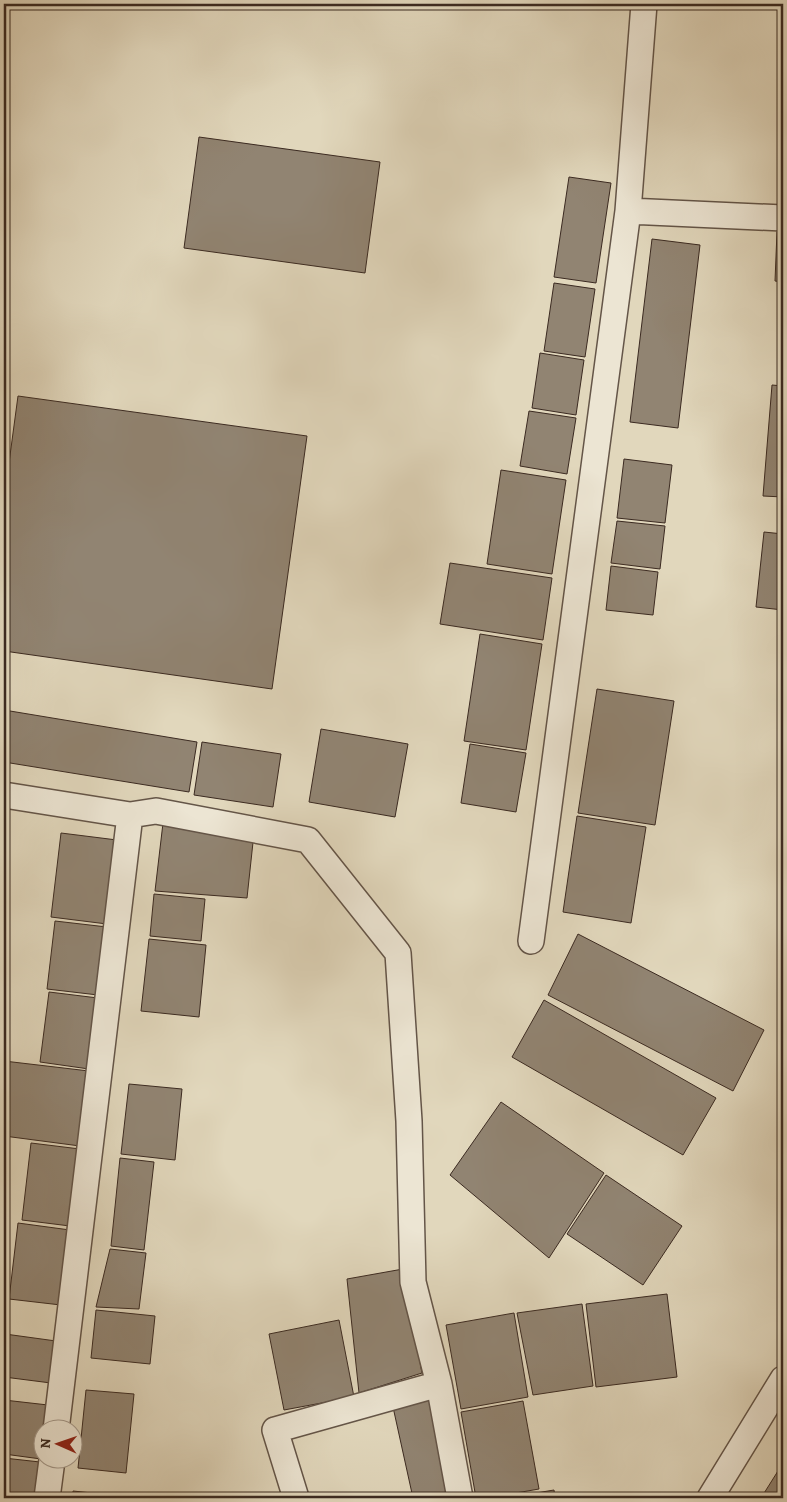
<svg xmlns="http://www.w3.org/2000/svg" width="787" height="1502" viewBox="0 0 787 1502" font-family="Alegreya,serif">
	<style>
		.building { fill: #918472; stroke: #3b2a21 }
		.lines { fill: none; stroke-linecap: round; stroke-linejoin: round }
		.street-casing { stroke: #645548; stroke-width: 28 }
		.street { stroke: #ece5d3; stroke-width: 25 }
	</style>
	<rect width="100%" height="100%" fill="#e1d7bc"/>
	<filter id="stains"><feTurbulence type="fractalNoise" baseFrequency=".004" numOctaves="4"/><feColorMatrix values="0 0 0 0 .2 0 0 0 0 .09 0 0 0 0 .02 0 0 0 .5 -.17"/></filter>
	<radialGradient id="worn" r=".72"><stop offset=".6" stop-color="#630" stop-opacity="0"/><stop offset="1" stop-color="#630" stop-opacity=".3"/></radialGradient>
	<path class="building" d="M199,137L380,162L365,273L184,248Z
		M569,177L611,183L596,283L554,277Z
		M777,232L783,233V282L775,281Z
		M652,239L700,245L678,428L630,422Z
		M554,283L595,289L585,357L544,351Z
		M540,353L584,360L576,415L532,408Z
		M772,385L783,386V497L763,496Z
		M18,396L307,436L272,689L4,651V500Z
		M529,411L576,418L567,474L520,466Z
		M624,459L672,465L665,523L617,518Z
		M501,470L566,480L552,574L487,564Z
		M617,521L665,526L660,569L611,563Z
		M764,532L783,534V610L756,607Z
		M450,563L552,578L543,640L440,624Z
		M611,566L658,572L653,615L606,610Z
		M480,634L542,644L526,750L464,741Z
		M597,689L674,701L655,825L578,813Z
		M4,710L197,742L189,792L4,762Z
		M321,729L408,744L395,817L309,802Z
		M202,742L281,754L273,807L194,795Z
		M470,744L526,753L516,812L461,803Z
		M577,816L646,827L631,923L563,912Z
		M163,823L254,833L247,898L155,891Z
		M61,833L117,840L107,924L51,917Z
		M154,894L205,899L201,941L150,936Z
		M55,921L107,927L98,995L47,989Z
		M578,934L764,1030L733,1091L548,995Z
		M149,939L206,945L199,1017L141,1011Z
		M49,992L98,998L89,1069L40,1062Z
		M544,1000L716,1098L683,1155L512,1057Z
		M4,1061L89,1071L80,1146L4,1136Z
		M129,1084L182,1089L175,1160L121,1154Z
		M501,1102L604,1173L549,1258L450,1175Z
		M31,1143L80,1149L70,1226L22,1220Z
		M120,1158L154,1162L144,1250L111,1246Z
		M606,1175L682,1226L643,1285L567,1234Z
		M18,1223L70,1230L61,1305L9,1299Z
		M110,1249L146,1253L139,1309L96,1307Z
		M403,1269L422,1373L359,1393L347,1279Z
		M667,1294L677,1377L596,1387L586,1304Z
		M582,1304L593,1386L533,1395L517,1313Z
		M96,1310L155,1316L150,1364L91,1358Z
		M514,1313L528,1397L461,1409L446,1325Z
		M339,1320L354,1397L284,1410L269,1334Z
		M5,1334L56,1341L51,1383L4,1377Z
		M86,1390L134,1394L126,1473L78,1468Z
		M430,1399L451,1498H413L393,1407Z
		M4,1400L48,1405L45,1430H42L41,1459L4,1454Z
		M523,1401L539,1489L487,1498H476L461,1412Z
		M4,1458L40,1462L36,1498H4Z
		M783,1463V1498H761Z
		M554,1490L555,1498H506Z
		M73,1491L121,1496V1498H73Z"/>
	<g class="lines">
		<g class="street-casing">
			<path id="street" d="M628,211L783,218
				M4,795L130,815L156,811L308,840L398,953L409,1121L413,1282L439,1384L460,1498
				M531,941L628,211L644,4
				M56,1430L130,815
				M47,1498L52,1460
				M296,1498L275,1430L439,1384
				M710,1498L783,1379"/>
		</g>
		<use href="#street" class="street"/>
	</g>
	<rect width="787" height="1502" fill="none" stroke="#e1d7bc" stroke-width="20"/>
	<rect x="5" y="5" width="777" height="1492" fill="none" stroke="#3b2a21" stroke-width="2.5"/>
	<rect x="10" y="10" width="767" height="1482" fill="none" stroke="#3b2a21"/>
	<g transform="translate(58 1444) rotate(272)"><circle r="24" fill="#ece5d3" stroke="#a59a8c"/>
	<path d="M0-4L9 19L0 12L-9 19Z" fill="#8f2418"/>
	<text y="-8" font-size="14" font-weight="bold" text-anchor="middle" fill="#3b2a21">N</text>
	</g>
	<rect width="100%" height="100%" filter="url(#stains)"/>
	<rect width="100%" height="100%" fill="url(#worn)"/>
</svg>
